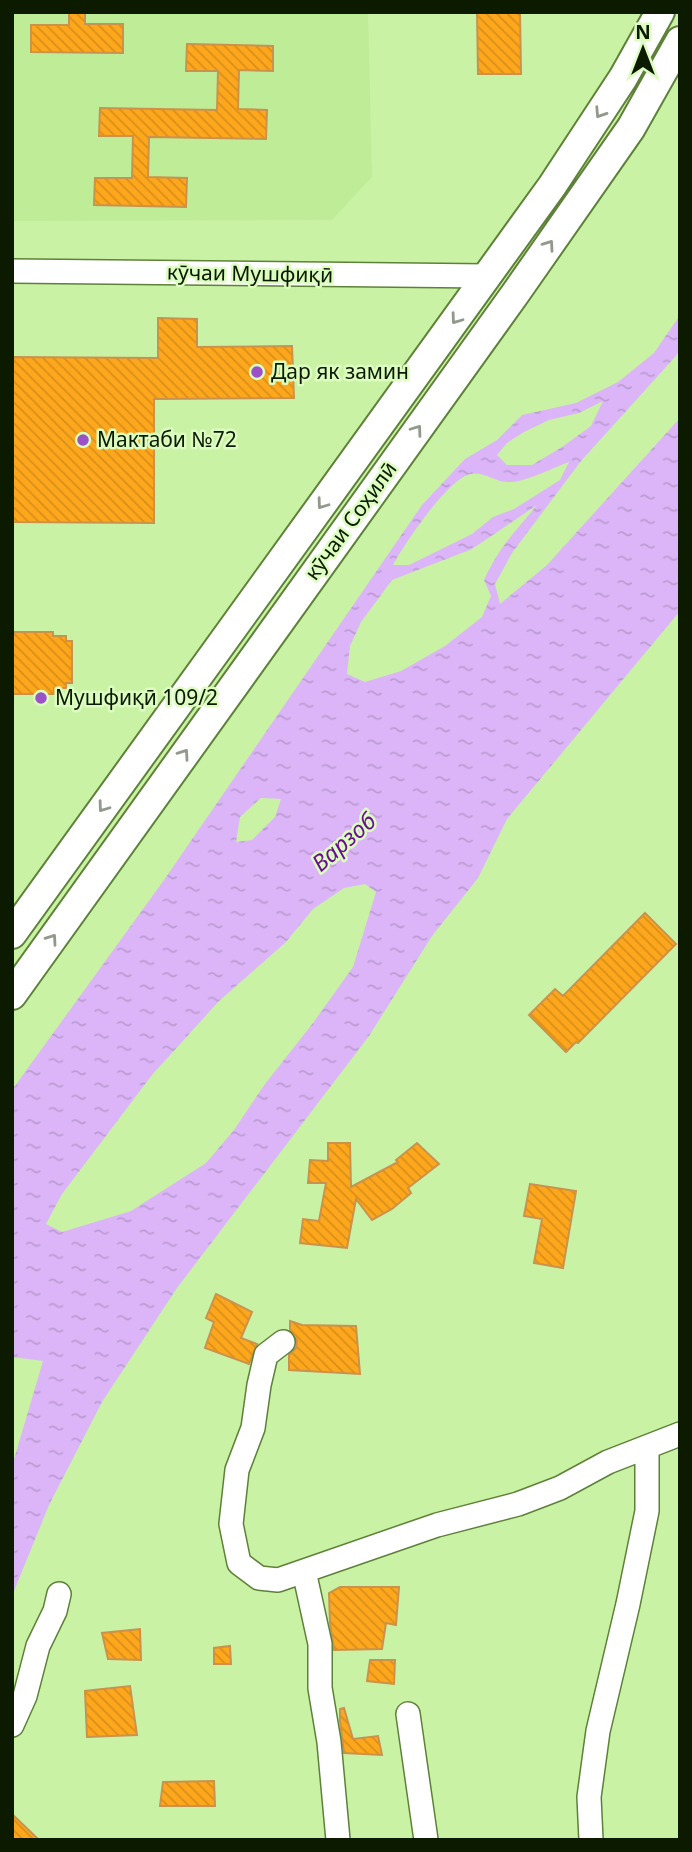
<svg xmlns="http://www.w3.org/2000/svg" width="692" height="1852" viewBox="0 0 692 1852" font-family="'Noto Sans',sans-serif">
	<style>
		.built { fill: #bfec97 }
		.water { fill: url(#water-ripples); fill-rule: evenodd }
		.building { fill: url(#building-back-hatch); stroke: #ca924c; stroke-width: 2 }
		.lines { fill: none; stroke-linecap: round; stroke-linejoin: round }
		.minor-casing { stroke: #5d8138; stroke-width: 26 }
		.major-casing { stroke: #5d8138; stroke-width: 32 }
		.minor { stroke: #fff; stroke-width: 23 }
		.major { stroke: #fff; stroke-width: 28 }
		.oneway { stroke: #92988c }
		.poi-dot { fill: #9a52c6; stroke: #dcfdbf; stroke-width: 2.5 }
		.labels { text-anchor: middle; stroke-width: 5; stroke-linejoin: round; paint-order: stroke }
		.street-label { font-size: 21px; fill: #0c1a00; stroke: #dcfdbf }
		.poi-label { font-size: 21px; fill: #0c1a00; stroke: #dcfdbf; text-anchor: start }
		.water-label { font-size: 23px; font-style: italic; fill: #6b0d95; stroke: #dcfdbf }
	</style>
	<defs>
		<pattern id="water-ripples" width="26" height="14" patternUnits="userSpaceOnUse" patternTransform="scale(1.75)"><rect width="26" height="14" fill="#dcb5f8"/><path d="M2 4q2-2 4 0t4 0M15 11q2-2 4 0t4 0" fill="none" stroke="#bc9bd3"/></pattern>
		<pattern id="building-back-hatch" width="6" height="6" patternUnits="userSpaceOnUse" patternTransform="scale(1.75)"><rect width="6" height="6" fill="#fea71d"/><path d="M-1 5l2 2M0 0l6 6M5-1l2 2" fill="none" stroke="#d88f19"/></pattern>
	</defs>
	<rect width="100%" height="100%" fill="#caf2a5"/>
	<path class="built" d="M12,12H368L372,177L332,220L12,221Z"/>
	<path class="water" d="M680,315V350L675,357L581,461L512,553L495,584L500,604L547,565L680,418V611L507,819L478,878L432,936L369,1036L177,1288L102,1402L49,1505L12,1596V1466L43,1361L12,1357V1090L164,880L422,505L465,459L497,440L522,415L576,403L618,382L654,353ZM603,401L591,426L562,447L532,465H507L497,455L507,443L524,432L549,420L579,413ZM569,462L560,480L514,509L493,517L472,534L409,565H393C405,543 443,487 465,476C480,468 492,481 507,482C525,483 552,468 569,462ZM537,505C515,532 499,547 484,580L491,596L482,617L445,646L401,671L365,682L347,674L350,646L361,622L392,580L472,549ZM261,798L281,799L275,817L252,840L236,842L240,817ZM365,884L376,892L353,967L313,1023L265,1084L234,1130L206,1163L131,1211L62,1232L46,1224L62,1194L152,1075L219,1001L286,942L313,909L344,888Z"/>
	<path class="building" d="M69,12H85V24H123V53L31,52V25H69Z
		M477,12H520L521,74H478Z
		M187,44L273,46V71L239,70L238,109L267,110L266,139L149,137L148,177L187,178L186,207L94,205L95,178H132L133,136H99L100,108L217,110L218,71H186Z
		M158,318L197,319V347L292,346L294,398L154,399V523L12,522V357L158,358Z
		M12,632H53V636H66V641H72V683H66V688H54V694H12Z
		M645,913L676,944L578,1043L576,1042L566,1052L529,1015L555,989L563,996Z
		M328,1143H350L351,1187L398,1162L396,1160L417,1143L439,1164L408,1188L411,1193L392,1209L372,1220L356,1199L347,1248L300,1243L303,1219L319,1221L326,1183H308L310,1160L328,1161Z
		M530,1184L576,1191L563,1268L534,1263L542,1219L524,1216Z
		M216,1294L252,1312L241,1338L257,1344L249,1364L205,1348L214,1322L206,1318Z
		M290,1321L302,1325L356,1326L360,1374L289,1370V1355L296,1348L297,1341L290,1330Z
		M340,1587H399L396,1625L386,1623L382,1649L334,1650L330,1623L329,1593Z
		M140,1629L141,1660L108,1659L102,1633Z
		M230,1646L231,1664H214V1648Z
		M370,1660H395L394,1684L367,1681Z
		M130,1686L137,1735L87,1737L85,1691Z
		M344,1708L353,1739L378,1736L382,1755L344,1753L340,1721V1709Z
		M214,1781L215,1806H160L163,1782Z
		M12,1814L39,1840H12Z"/>
	<g class="lines">
		<g class="minor-casing">
			<path id="minor" d="M12,271L487,276
				M283,1342L266,1355L259,1385L253,1428L237,1470L231,1524L239,1563L259,1578L278,1580L304,1571L320,1644V1688L329,1742L338,1840
				M304,1571L437,1525L518,1504L560,1488L608,1462L680,1434
				M408,1714L426,1840
				M12,1725L25,1696L38,1646L55,1611L59,1594
				M591,1840L589,1797L598,1731L628,1604L647,1511V1447"/>
		</g>
		<g class="major-casing">
			<path id="major" d="M12,934L552,186L623,78L660,12
				M12,995L515,294L631,128L680,41"/>
		</g>
		<use href="#minor" class="minor"/>
		<use href="#major" class="major"/>
	</g>
	<defs><path id="oneway-chevron" d="M-2-3.5L2.5 0L-2 3.5" fill="none" stroke-width="1.6" stroke-linecap="round" stroke-linejoin="round" transform="scale(1.75)"/></defs>
	<g class="oneway">
		<use href="#oneway-chevron" transform="translate(600 113) rotate(123)"/>
		<use href="#oneway-chevron" transform="translate(549 245) rotate(-55)"/>
		<use href="#oneway-chevron" transform="translate(456 319) rotate(126)"/>
		<use href="#oneway-chevron" transform="translate(417 430) rotate(-54)"/>
		<use href="#oneway-chevron" transform="translate(322 504) rotate(126)"/>
		<use href="#oneway-chevron" transform="translate(184 754) rotate(-55)"/>
		<use href="#oneway-chevron" transform="translate(103 807) rotate(126)"/>
		<use href="#oneway-chevron" transform="translate(52 939) rotate(-55)"/>
	</g>
	<g class="poi-dot">
		<circle cx="257" cy="372" r="7"/>
		<circle cx="83" cy="440" r="7"/>
		<circle cx="41" cy="698" r="7"/>
	</g>
	<g class="labels">
		<g class="street-label">
			<text transform="translate(250 274) rotate(1)" y="7">кӯчаи Мушфиқӣ</text>
			<text transform="translate(351 521) rotate(-54)" y="7">кӯчаи Соҳилӣ</text>
		</g>
		<g class="poi-label">
			<text x="271" y="379">Дар як замин</text>
			<text x="97" y="447">Мактаби №72</text>
			<text x="55" y="705">Мушфиқӣ 109/2</text>
		</g>
		<g class="water-label">
			<text transform="translate(344 842) rotate(-41)" y="8">Варзоб</text>
		</g>
	</g>
	<rect width="692" height="1852" fill="none" stroke="#0c1a00" stroke-width="28"/>
	<g transform="translate(643 49)" stroke="#dcfdbf" stroke-width="5" paint-order="stroke">
	<path d="M0-5L12 26L0 18L-12 26Z" fill="#0c1a00"/>
	<text y="-10" font-size="19" font-weight="bold" text-anchor="middle" fill="#0c1a00">N</text>
	</g>
</svg>
